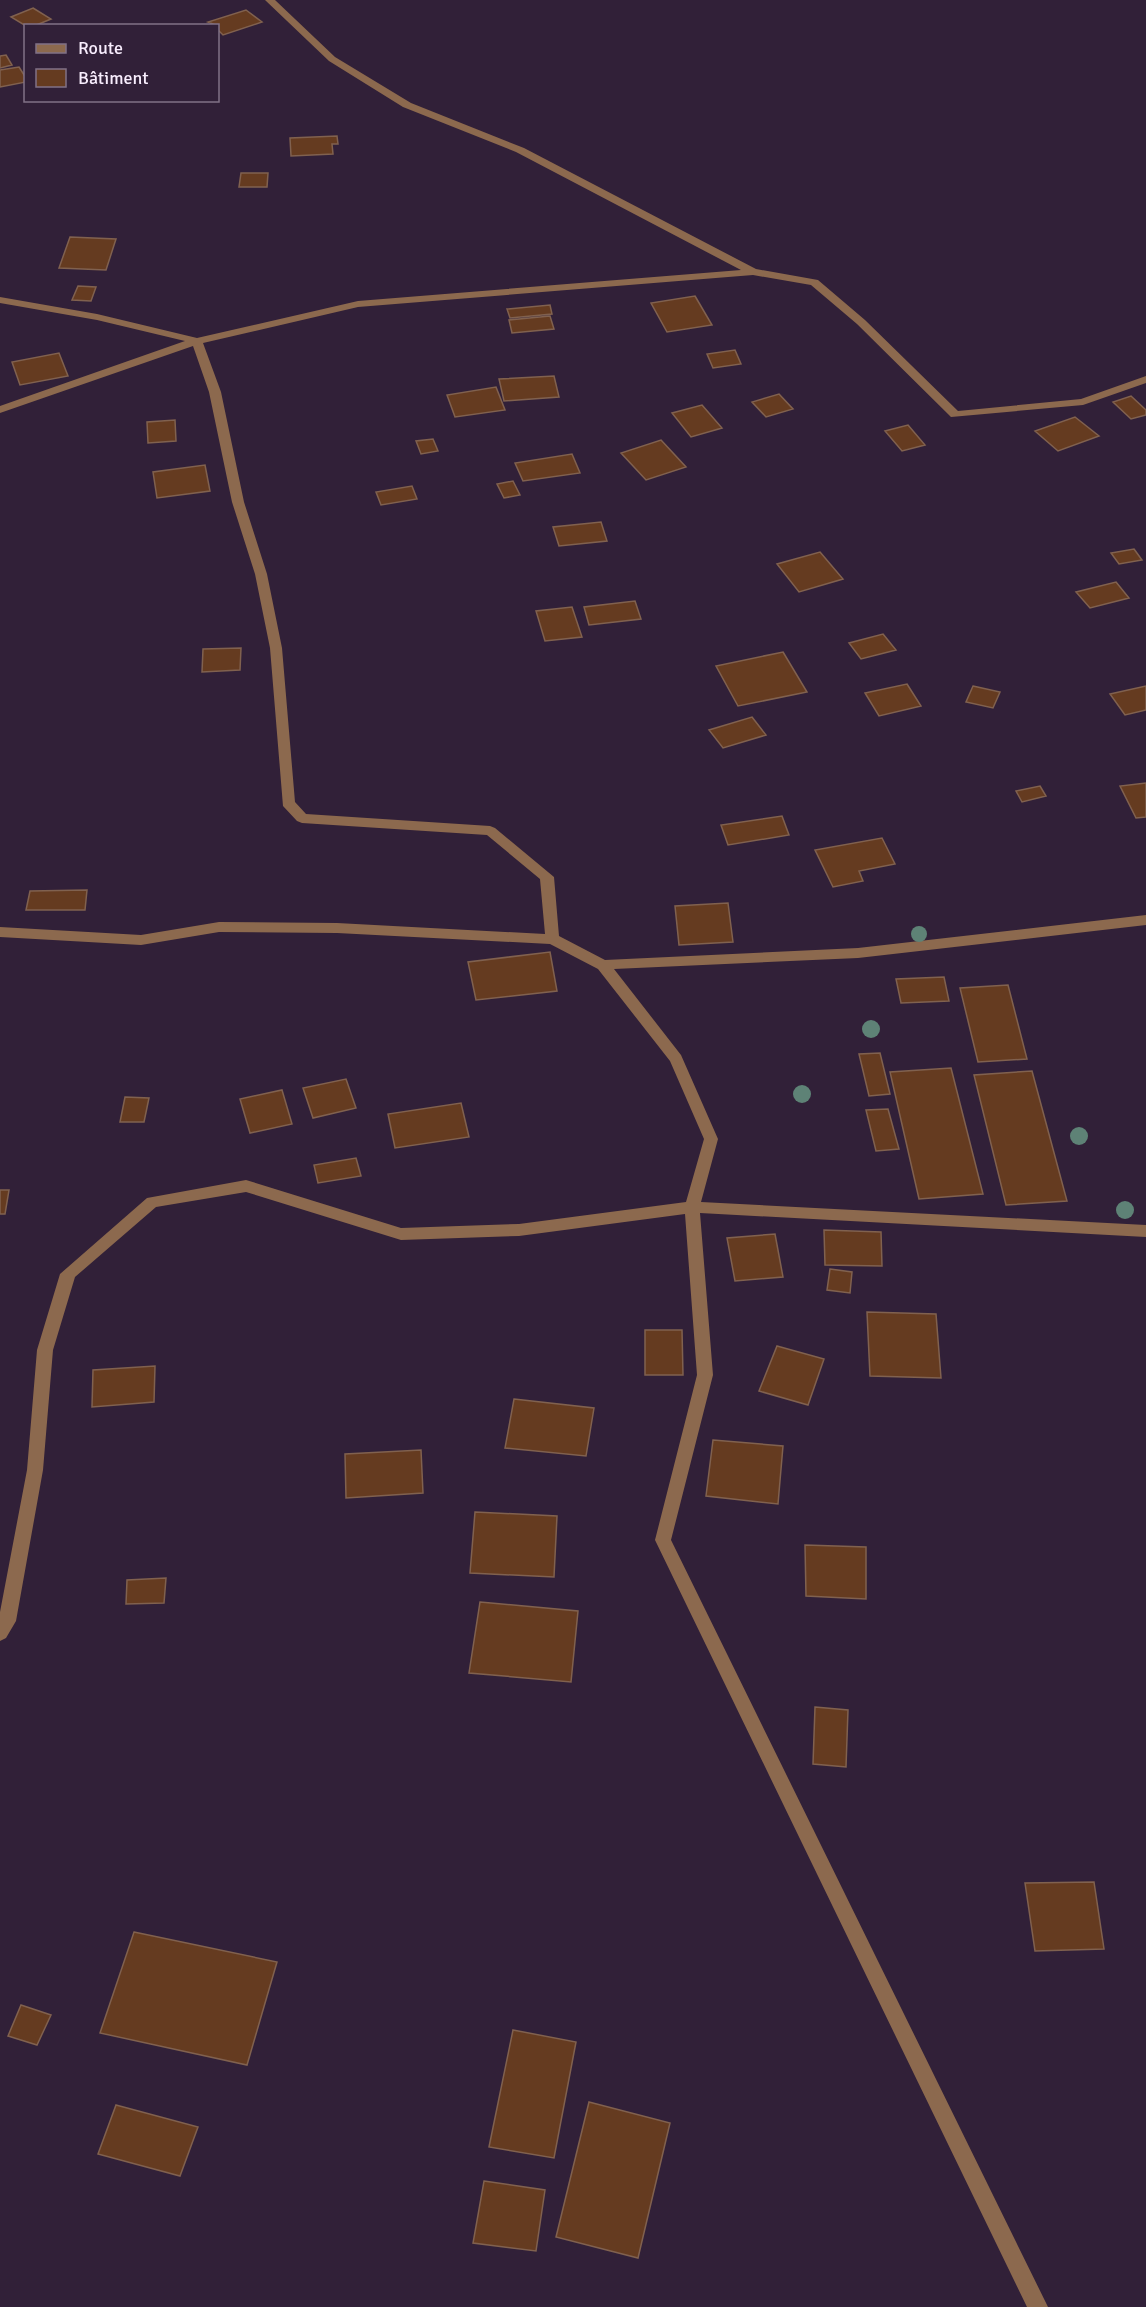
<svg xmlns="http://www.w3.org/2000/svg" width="1146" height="2307" viewBox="0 0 1146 2307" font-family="Signika,sans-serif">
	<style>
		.building { fill: #653b20; stroke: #80614f; stroke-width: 1.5 }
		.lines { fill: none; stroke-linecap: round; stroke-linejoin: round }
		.minor { fill: #8c694e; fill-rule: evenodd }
		.tree { fill: #5e8276 }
	</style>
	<rect width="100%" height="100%" fill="#312038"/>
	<path class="building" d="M33,8L51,19L34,26H26L11,17Z
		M246,10L262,22L223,35L218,30V26L208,22Z
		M6,55L12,65L0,68V56Z
		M19,67L26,78V82L0,87V70Z
		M337,136L338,144H332L333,154L291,156L290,138Z
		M241,173H268L267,187H239Z
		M70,237L116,239L106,270L59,268Z
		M78,286L96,287L91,301L72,300Z
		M695,296L712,325L667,332L651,303Z
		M550,305L552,314L510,318L507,309Z
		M550,316L554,329L512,333L509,320Z
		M735,350L741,364L713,368L707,354Z
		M59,353L68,376L20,385L12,362Z
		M554,376L559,397L504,401L499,379Z
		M496,387L505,410L455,417L447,395Z
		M779,394L793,409L766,417L752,402Z
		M1131,396L1146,410V415L1131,419L1113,402Z
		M702,405L722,428L691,437L672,413Z
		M1075,417L1099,436L1058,451L1035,431Z
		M175,420L176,441L148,443L147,422Z
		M908,425L925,445L902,451L885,431Z
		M433,439L438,451L421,454L416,441Z
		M661,440L686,467L646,480L621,453Z
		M572,454L580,473L523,481L515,463Z
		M205,465L210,491L157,498L153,472Z
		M513,481L520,495L504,498L497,484Z
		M412,486L417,499L381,505L376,492Z
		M601,522L607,541L559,546L553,527Z
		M1134,549L1142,560L1119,564L1111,553Z
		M820,552L843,579L799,592L777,564Z
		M1116,582L1129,598L1090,608L1076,592Z
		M635,601L641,619L589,625L584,607Z
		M572,607L582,637L545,641L536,611Z
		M883,634L896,650L861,659L849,643Z
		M241,648L240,670L202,672L203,649Z
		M783,652L807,692L738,706L716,666Z
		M907,684L921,706L879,716L865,693Z
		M973,686L1000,692L993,708L966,702Z
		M1146,686V710L1125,715L1110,694Z
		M752,717L766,735L723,748L709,730Z
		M1146,783V817L1136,818L1120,786Z
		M1040,786L1046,796L1022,802L1016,791Z
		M782,816L789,835L728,845L721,825Z
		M882,838L895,864L859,871L863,881L833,887L815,850Z
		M87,890L85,910H26L30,891Z
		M728,903L733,942L679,945L675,906Z
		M550,952L557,991L476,1000L468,962Z
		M944,977L949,1001L901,1003L896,979Z
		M1008,985L1027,1059L978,1062L960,988Z
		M880,1053L890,1094L869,1096L859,1054Z
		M951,1068L983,1194L919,1199L890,1072Z
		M1032,1071L1067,1201L1006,1205L974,1075Z
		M346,1079L356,1108L313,1118L303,1088Z
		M282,1090L292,1124L250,1133L240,1099Z
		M125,1097L149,1098L144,1122H120Z
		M461,1103L469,1137L395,1148L388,1114Z
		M888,1109L899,1149L876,1151L866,1110Z
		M356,1158L361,1176L318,1183L314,1165Z
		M0,1190H9L5,1214H0Z
		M824,1230L881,1232L882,1266L825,1265Z
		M775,1234L783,1277L735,1281L727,1238Z
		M830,1269L852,1272L850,1293L827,1290Z
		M867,1312L936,1314L941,1378L870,1376Z
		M645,1330H682L683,1375H645Z
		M777,1346L824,1359L808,1405L759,1391Z
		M155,1366L154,1402L92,1407L93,1370Z
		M514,1399L594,1408L586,1456L505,1448Z
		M713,1440L783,1446L778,1504L706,1496Z
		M421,1450L423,1493L346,1498L345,1454Z
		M475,1512L557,1516L554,1577L470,1573Z
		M805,1545L866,1547V1599L806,1596Z
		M166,1578L164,1603L126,1604L127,1580Z
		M480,1602L578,1611L571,1682L469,1673Z
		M815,1707L848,1710L846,1767L813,1764Z
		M1094,1882L1104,1949L1035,1951L1025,1883Z
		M134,1932L277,1962L247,2065L100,2033Z
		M21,2005L51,2015L37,2045L8,2036Z
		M513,2030L576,2042L554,2158L489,2147Z
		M589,2102L670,2123L638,2258L556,2237Z
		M116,2105L198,2127L180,2176L98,2154Z
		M484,2181L545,2190L536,2251L473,2243Z"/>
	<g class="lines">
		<path class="minor" d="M265,0H275L335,57L411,103L524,148L756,269L818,280L865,320L958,411L1081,399L1146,376V383L1083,405L951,417L857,324L811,285L753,275L358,307L203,343L221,392L244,502L267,574L282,648L295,802L306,814L490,826L495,828L554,877L559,936L605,960L858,948L1146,915V925L858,958L614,969L681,1055L718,1139L701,1202L1146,1225V1237L700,1213L713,1375L671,1540L1048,2307H1027L655,1540L697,1375L685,1214L519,1236L401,1240L246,1192L156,1207L75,1277L53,1350L43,1470L16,1621L6,1638L0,1641V1612L27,1470L37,1350L60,1274L147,1198L246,1180L401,1228L519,1224L686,1202L704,1139L670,1061L598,969L550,944L337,933L219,932L141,945L0,937V927L141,935L219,922L337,923L545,934L540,879L487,835L302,823L297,821L283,806L270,648L255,574L232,502L209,392L193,346L0,413V406L185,341L97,320L0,303V297L97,314L197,338L358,301L741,270L516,152L403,107L329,61Z"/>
	</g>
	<g class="tree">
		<circle cx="919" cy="934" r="8"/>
		<circle cx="871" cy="1029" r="9"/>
		<circle cx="802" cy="1094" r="9"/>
		<circle cx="1079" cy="1136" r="9"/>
		<circle cx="1125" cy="1210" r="9"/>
	</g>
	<rect x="24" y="24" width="195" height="78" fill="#312038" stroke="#817287" stroke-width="1.5"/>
	<rect x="36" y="44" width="30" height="9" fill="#8c694e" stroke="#817287" stroke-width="1.5"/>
	<text x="78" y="54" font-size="18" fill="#f8edfd">Route</text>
	<rect x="36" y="69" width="30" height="18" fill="#653b20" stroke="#817287" stroke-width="1.5"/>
	<text x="78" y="84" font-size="18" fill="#f8edfd">Bâtiment</text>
</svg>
